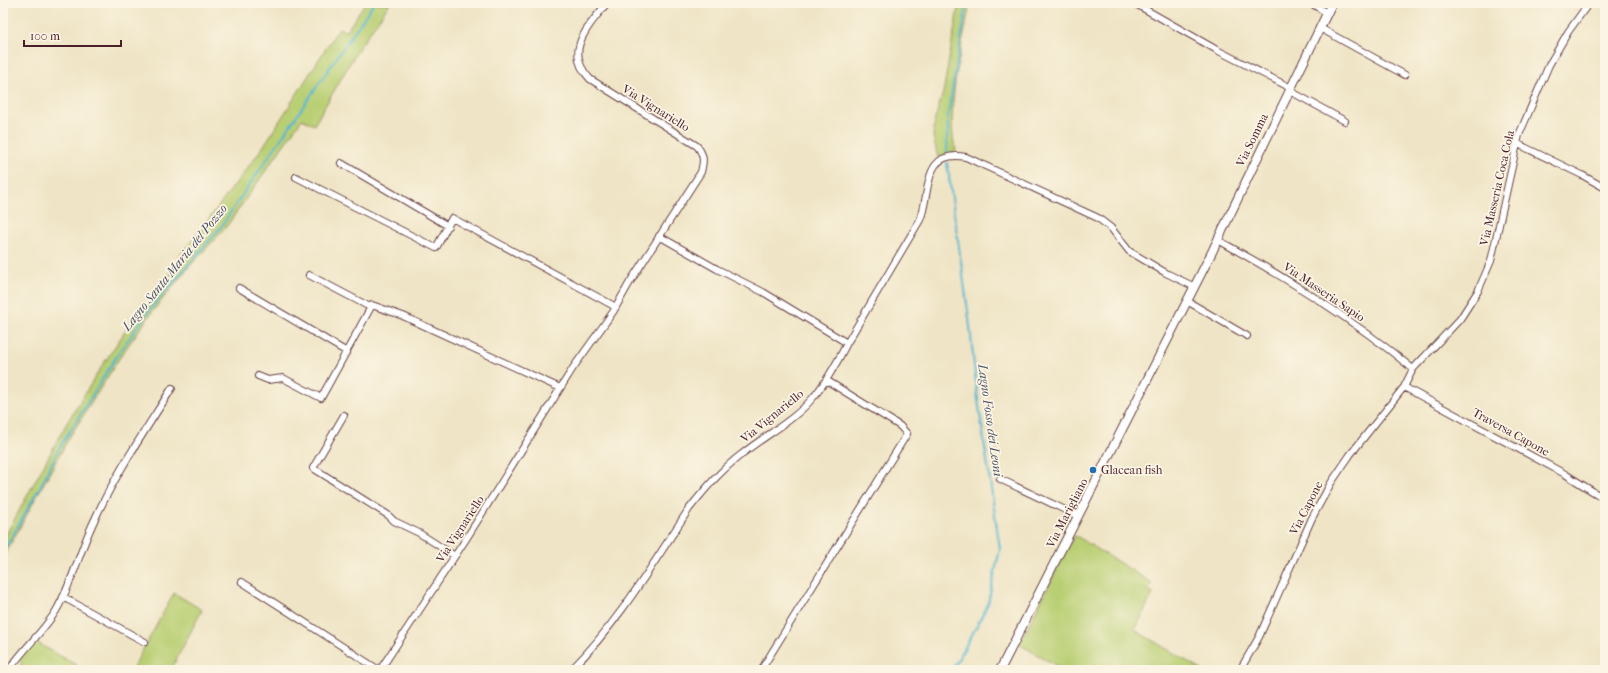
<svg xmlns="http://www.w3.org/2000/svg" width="1608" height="673" viewBox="0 0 1608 673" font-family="'IM FELL French Canon',serif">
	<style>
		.green { fill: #b9cf73; stroke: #82774f }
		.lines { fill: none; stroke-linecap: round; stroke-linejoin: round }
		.stream { stroke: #53b6d1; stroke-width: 2 }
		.minor-casing { stroke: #633d42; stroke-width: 8 }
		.tertiary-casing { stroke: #633d42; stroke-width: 10 }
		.minor { stroke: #fff; stroke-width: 6 }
		.tertiary { stroke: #fff; stroke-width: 8 }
		.poi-dot { fill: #1f6fb2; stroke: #fcf5e5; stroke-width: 1.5 }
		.labels { text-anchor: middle; stroke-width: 3.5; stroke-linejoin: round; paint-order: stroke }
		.street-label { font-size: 12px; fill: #4a1f2b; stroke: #fcf5e5 }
		.poi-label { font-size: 12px; fill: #4a1f2b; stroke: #fcf5e5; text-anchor: start }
		.water-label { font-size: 13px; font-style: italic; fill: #4d5465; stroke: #fcf5e5 }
	</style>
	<rect width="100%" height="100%" fill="#fcf5e5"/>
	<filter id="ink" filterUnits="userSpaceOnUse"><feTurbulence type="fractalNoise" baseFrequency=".025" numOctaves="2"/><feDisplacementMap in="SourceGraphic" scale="8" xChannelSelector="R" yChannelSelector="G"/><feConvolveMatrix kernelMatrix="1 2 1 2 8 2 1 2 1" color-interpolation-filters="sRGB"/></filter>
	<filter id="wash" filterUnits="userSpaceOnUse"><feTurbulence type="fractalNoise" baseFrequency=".012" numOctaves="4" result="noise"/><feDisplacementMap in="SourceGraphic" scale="16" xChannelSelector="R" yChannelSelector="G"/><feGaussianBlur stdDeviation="0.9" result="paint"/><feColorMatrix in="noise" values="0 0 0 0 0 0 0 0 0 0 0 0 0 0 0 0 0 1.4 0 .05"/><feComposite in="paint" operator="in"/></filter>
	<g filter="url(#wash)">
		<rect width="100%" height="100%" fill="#efe4c5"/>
		<path class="green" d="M365,3H390L359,48L314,125L302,119L226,227L187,269L152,312L122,354L67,441L3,558V540L68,421L102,366L142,306L146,308L165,283L182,252L202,228L261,150L339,28L346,32Z
			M959,3H970C963,43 944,113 956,151L938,158L933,136L935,119L943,93Z
			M1074,536L1078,537L1152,583L1148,590L1153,593L1135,630L1202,670H1064L1019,644Z
			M174,593L202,610L171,670H132Z
			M34,641L76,665L73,670H17L22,663L19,660Z"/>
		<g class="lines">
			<path class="stream" d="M947,152L948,115L967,3
				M947,163L969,318L977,393L1000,549L988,603L978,624L952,670
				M3,552L40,487L58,450L118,354L150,309L220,228L374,3"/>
		</g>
	</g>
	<g filter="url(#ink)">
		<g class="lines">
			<g class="minor-casing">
				<path id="minor" d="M1134,3L1217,50L1291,88
					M1311,3L1327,13
					M1320,28L1405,75
					M1290,91L1345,121
					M1518,144L1582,175L1605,188
					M341,163L448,226
					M296,177L436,248L452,218L616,307
					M1218,240C1286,278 1353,319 1413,369
					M309,275L370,307
					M239,288L347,352
					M1187,301L1247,336
					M847,343L920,220C931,195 921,148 966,157L1098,218L1111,228L1129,251L1166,273L1195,287
					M258,376L268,380L283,378L321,398L372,305L403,316L560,388
					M1404,387L1565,474L1605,499
					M344,415L313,468L388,515L394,521L419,533L455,556
					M1000,479L1078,516
					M242,582L379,670
					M63,597L145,642
					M9,670C23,649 43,632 56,611C73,582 80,549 95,519C116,473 145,431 172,388
					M380,670L466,539L573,368L613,312L630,282L701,172C704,160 704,155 697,146L590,79C563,51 588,27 607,3
					M571,670C619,622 652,565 689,509C705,489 721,470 742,454C764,436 792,422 811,400C826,383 837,363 847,343L763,292L717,269L659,236
					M761,670L907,434L900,426L826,380
					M1240,670L1259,637L1312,518L1331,483L1350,455L1404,387L1413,369L1460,319L1478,291L1491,261L1519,135L1549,65L1568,32L1589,3"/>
			</g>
			<g class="tertiary-casing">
				<path id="tertiary" d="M1000,670L1211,254L1332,3"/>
			</g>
			<use href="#minor" class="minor"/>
			<use href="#tertiary" class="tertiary"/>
		</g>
	</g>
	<circle class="poi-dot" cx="1093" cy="470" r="4"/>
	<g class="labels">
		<g class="street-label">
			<text transform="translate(656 108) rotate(32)" y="4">Via Vignariello</text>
			<text transform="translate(1252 140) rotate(-64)" y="4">Via Somma</text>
			<text transform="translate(1497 188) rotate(-77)" y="4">Via Masseria Coca Cola</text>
			<text transform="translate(1324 292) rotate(34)" y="4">Via Masseria Sapio</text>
			<text transform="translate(772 416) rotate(-39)" y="4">Via Vignariello</text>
			<text transform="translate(1511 432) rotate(29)" y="4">Traversa Capone</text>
			<text transform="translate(1306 508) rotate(-63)" y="4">Via Capone</text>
			<text transform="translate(1067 513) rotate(-63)" y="4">Via Marigliano</text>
			<text transform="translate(460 529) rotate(-57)" y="4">Via Vignariello</text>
		</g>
		<g class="poi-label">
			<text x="1101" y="474">Glacean fish</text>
		</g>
		<g class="water-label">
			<text transform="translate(174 267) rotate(-51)" y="5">Lagno Santa Maria del Pozzo</text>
			<text transform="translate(991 420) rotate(82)" y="5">Lagno Fosso dei Leoni</text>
		</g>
	</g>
	<rect width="1608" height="673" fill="none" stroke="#fcf5e5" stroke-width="16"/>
	<path d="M24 40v6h97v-6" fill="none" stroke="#4a1f2b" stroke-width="2"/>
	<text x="30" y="40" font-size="12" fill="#4a1f2b" stroke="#fcf5e5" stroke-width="3" paint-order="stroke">100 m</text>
</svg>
